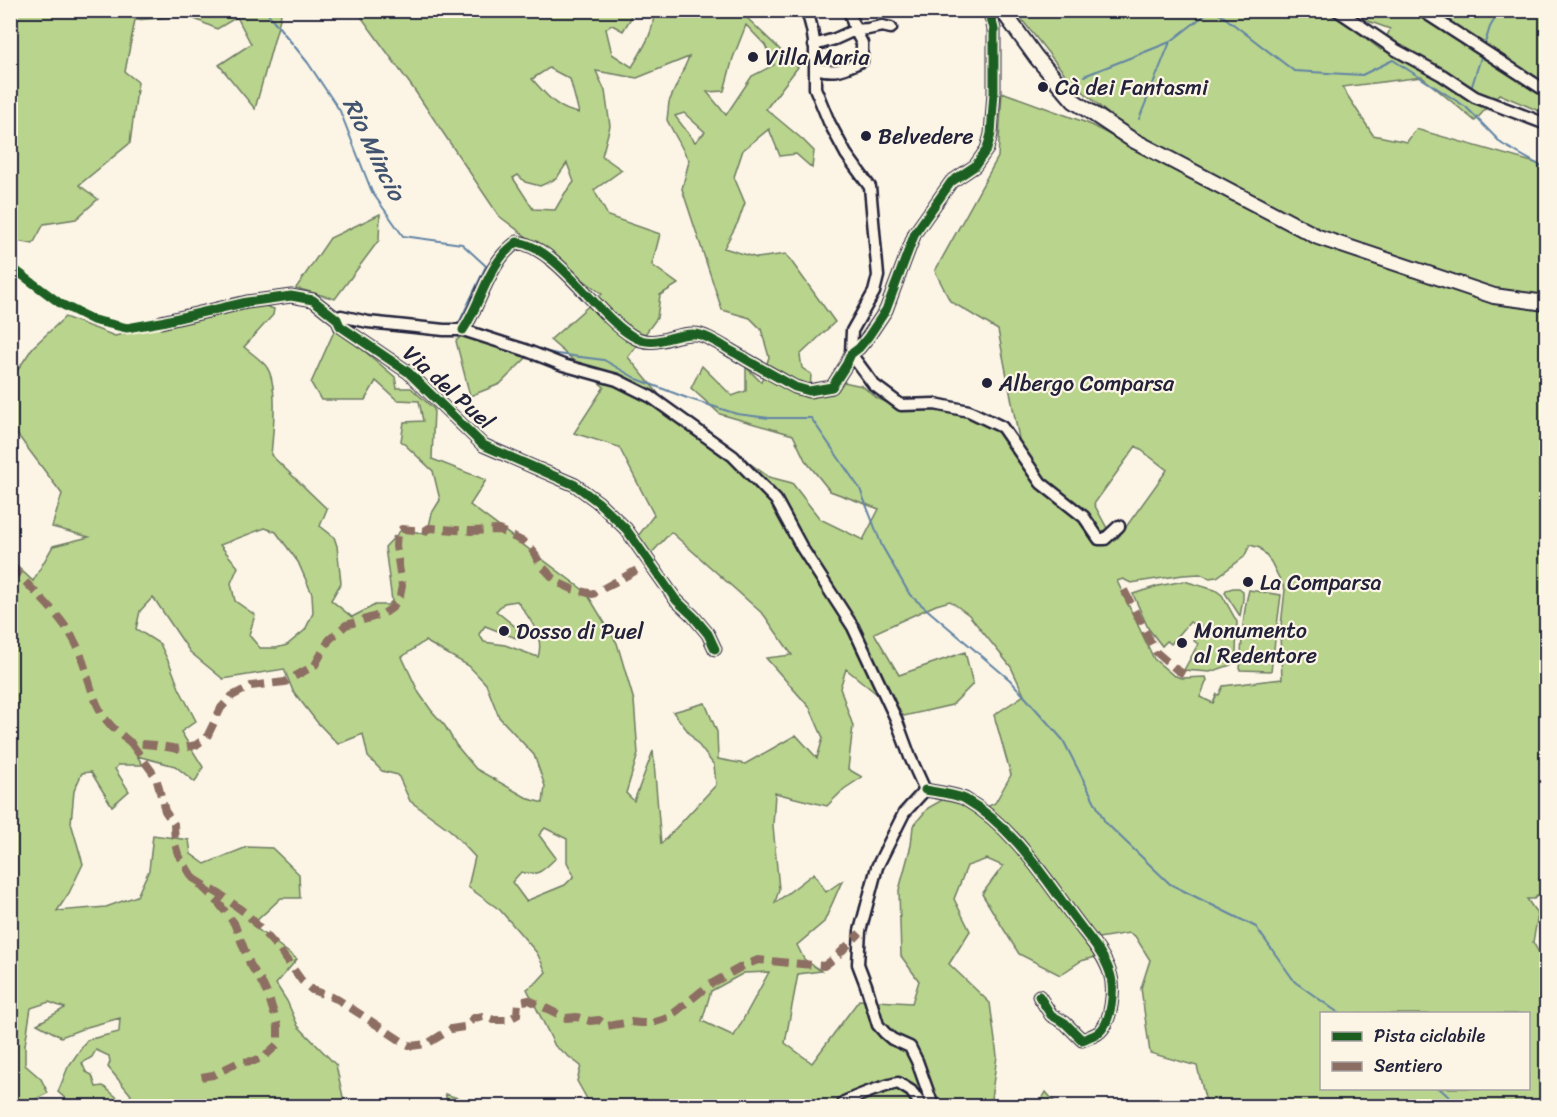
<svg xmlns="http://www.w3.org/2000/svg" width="1557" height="1117" viewBox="0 0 1557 1117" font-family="Sriracha,sans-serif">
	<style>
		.green { fill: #b9d48c; stroke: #6e7b64; stroke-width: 1.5; fill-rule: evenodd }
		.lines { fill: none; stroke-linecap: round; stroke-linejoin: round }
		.stream { stroke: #6284a5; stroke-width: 2 }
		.minor-casing { stroke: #22223b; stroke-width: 15 }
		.major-casing { stroke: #22223b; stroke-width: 18 }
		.minor { stroke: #fcf5e5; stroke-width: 10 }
		.major { stroke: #fcf5e5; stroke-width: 14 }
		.quiet { stroke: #8d6e63; stroke-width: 8; stroke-dasharray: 15 8; stroke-linecap: butt }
		.cycleway-casing { stroke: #fcf5e5; stroke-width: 13 }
		.cycleway { stroke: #1b5e20; stroke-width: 9 }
		.poi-dot { fill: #22223b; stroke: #fcf5e5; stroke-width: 2 }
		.labels { text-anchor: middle; stroke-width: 4.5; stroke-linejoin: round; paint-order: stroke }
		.poi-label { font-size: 22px; fill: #22223b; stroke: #fcf5e5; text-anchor: start }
		.street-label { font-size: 22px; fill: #22223b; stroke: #fcf5e5 }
		.water-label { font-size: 24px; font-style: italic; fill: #425370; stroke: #fcf5e5 }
	</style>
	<rect width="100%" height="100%" fill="#fcf5e5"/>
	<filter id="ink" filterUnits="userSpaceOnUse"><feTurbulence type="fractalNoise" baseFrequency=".0167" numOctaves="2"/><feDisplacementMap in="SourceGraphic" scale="12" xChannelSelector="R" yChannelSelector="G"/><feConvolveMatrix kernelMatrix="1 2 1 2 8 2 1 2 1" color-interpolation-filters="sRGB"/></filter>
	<g filter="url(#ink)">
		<path class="green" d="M279,11L281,15L255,109L219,65L251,44L237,17L217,29L188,16L135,20L125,72L138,82L130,143L79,185L98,199L76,219L44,224L33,244L11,240V11Z
			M360,11H629L631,18L623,31L612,25L606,29L612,54L632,67C642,50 656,30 653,11H689L708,18L716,11H745L746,17L798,67L766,109L802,139L814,151L812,168L796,154L780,156L769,129L743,150L734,177L745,203L738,222L724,248L757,258L786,254L835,322L800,355L802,368L811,374L810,393H831L844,382L862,386L877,398L901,409L950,410L983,421L1020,444L998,330L950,301L935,271L998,157L1002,92L1087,123L1316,242L1546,308V887L1534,899H1527L1538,915L1533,942L1538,951L1546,954V1106H1207L1197,1066L1150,1053L1141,988L1150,960L1135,936L1129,933L1086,940L1096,957L1081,961L1060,975L1019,954L982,894L1003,866L987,859L967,866L954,899L970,931L949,964L990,1003L997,1056L990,1106H591L577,1081L581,1066L555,1046L527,989L537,982L546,972L537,953L500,910L468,887L475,857L450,830L410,801L398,775L382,771L368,757L363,734L338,744L317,722L293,691L284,669L223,679L190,652L153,597L140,611L136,629L160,644L171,667L179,688L196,721L181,732L203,767L195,782L175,766L137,756L143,765H118L115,769L129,791L112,806L91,772L82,773L74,791L71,823L83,864L69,893L57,911L106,907L137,896L149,870L153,835L189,840L191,854L205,864L247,847L272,848L299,874L300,898H281L252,925L297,959L276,984L287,1001L298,1026L336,1065L345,1106H74L58,1092L68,1067L87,1040L119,1032L120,1018L87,1027L61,1037L37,1024L65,1008L49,1002L31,1008L25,1045V1065L41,1079L48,1093L32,1101L30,1106H11L10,560L33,581L53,546L89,537L52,527L62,494L14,430L13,377L33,347L65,317L115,336L257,303L274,309L273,315L244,347C251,353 260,359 266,366C279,383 273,433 271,455L327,509L320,526L334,537L337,546L341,583L331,600L352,617L375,605H388L392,601L385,547L403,528L427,535L432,513L440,500L433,471L401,441L404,422L423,421L419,401L397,400L376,381L365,400H321L311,383L336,327L395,377L397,388H411L434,409L432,459L486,480L470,505L586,592L617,643L634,701L638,754L626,793L634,801L653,751L661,844L716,785L714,765L673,712L705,703L717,732L718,759L745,764L796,735L817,758L823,738L810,708L766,658L792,655L764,615L671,532L649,556L638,536L654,515L619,447L574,433L604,387L550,340L602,294L499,216L413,88L362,18ZM746,25L765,45L774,65L752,76L726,115L707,92L724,91L733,58ZM689,57L669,102L667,120L689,161L682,189L722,310L750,318L761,329L769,357L761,382L746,367V391L732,396L702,366L691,388L720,414L793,435L805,460L830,491L879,509L863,540L820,519L792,483L769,477L667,404L628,357L657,318L660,295L678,284L652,265L660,234L608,216L594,190L622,170L602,156L610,126L605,91L596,71L637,78ZM549,68L570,79L579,113C557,110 546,94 532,79ZM684,113L705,132L695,142L675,116ZM567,163L574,182L565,193L555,210L533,209L513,178L518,175L525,182L540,186L556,179ZM1136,446L1167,470L1118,538L1108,530L1094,504ZM265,528L276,532L298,562L312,594L313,613L305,630L287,645L276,648H260L249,635L255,615L235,601L231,583L238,567L220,545ZM1250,545L1260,548L1271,562L1285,590L1280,634L1282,679L1223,686L1219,695L1217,694L1213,703L1200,697L1207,680L1206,677L1181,678L1173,675L1154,659L1117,581L1123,579L1131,583L1183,575L1200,574L1209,578L1217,577L1244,557ZM517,601C529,618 545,636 538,657L505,645L484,642L479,634L485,626L516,638L517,628L496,611L504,603ZM950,601L969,615L1011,667L1024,695L994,715L1011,775L995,803L987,807L956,792L928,808L913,826L911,845L899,890L901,956L919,981L912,1003L859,1000L812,1063L785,1043L798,974L821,971L804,959L797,945L824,922L842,881L826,892L814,873L775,903L779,889L773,826L775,793L827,806L844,789L862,777L848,769L853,726L840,688L846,669L904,716L952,705L973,684L965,652L899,675L874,633L936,605ZM425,641L469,666L486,684L499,717L534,755L545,786L543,803L529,799L476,769L456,745L445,726L431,710L419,693L402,657ZM545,828L567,839V862L574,876L565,885L526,901L512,882L521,872C539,877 543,870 556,858L539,835ZM769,972L734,1036L702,1021L711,991L744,973ZM1322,1014H1528V1088H1322ZM96,1050L109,1056L110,1062L108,1067L131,1095L125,1104L103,1086L96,1087L92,1075L86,1072L82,1063L92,1057Z
			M1015,11H1331L1381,50L1390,29L1365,20L1359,11H1546V114L1499,94L1475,121L1422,77L1342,87L1373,135L1407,142L1416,129L1546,166V297L1495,291L1320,232L1124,128L1068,78Z
			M380,214L379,240L335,299L296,288L330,238Z
			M463,334L527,357L500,384L470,396L456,341Z
			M1184,581L1215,590L1222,595L1237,622L1236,654L1231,665L1210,672L1184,670L1198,644L1194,641L1202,632L1199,629L1200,626L1198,623L1193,624L1190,622L1171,644L1167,641L1162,646L1148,628L1133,594L1158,586Z
			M1233,588H1239L1243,591V599L1240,616L1225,593L1226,590Z
			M1249,590L1281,595L1271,671L1240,670C1242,643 1242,616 1249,590Z
			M1046,1092L1058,1106H1038Z
			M445,1094L464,1100L478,1106H449Z"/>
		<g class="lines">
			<path class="stream" d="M265,10L308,63L340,111L372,192L403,236L462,244L486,266L459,323
				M1215,10L1294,71L1362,75L1393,60L1466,107L1502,144L1546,169
				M1484,46L1490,27L1500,10
				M1084,76L1170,42L1211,10
				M1471,89L1482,54
				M1139,119L1170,42
				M535,349L557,354L604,360L637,379L687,398L737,414L769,418H811L860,489L882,546L910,595L1010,680L1063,740L1105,822L1170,884L1256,927L1295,982L1340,1014
				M1439,1088L1459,1106"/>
			<g class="minor-casing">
				<path id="minor" d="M807,10L812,29L815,48V88L829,122L846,154L870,187L878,276L874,292L852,331L851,354L874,385L901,405L935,404L969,411L1002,427L1041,483L1084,517L1099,539H1105L1119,526
					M1337,10L1396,50L1442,75L1475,97L1546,124
					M1421,10L1546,91
					M814,45L835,39L855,30L868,29L882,26L891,28
					M815,68C836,74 843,69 862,61V43L855,30L849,10
					M337,319L341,316L368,322L444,330H463L525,350L563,365L617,380L651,397L733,456L776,500L802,548L853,627L896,719L910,757L925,790
					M161,322L247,302L291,296L313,300L337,319L340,326L408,372L483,445L575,485L598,502L626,529L676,600L693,616L708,634L715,649
					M463,330C479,306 485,277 503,255C507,250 512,246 517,242C558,248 596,314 632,336C655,350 671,333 694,334C706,334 724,347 735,353C755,365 775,376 795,387L809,391L832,387L846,365L851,354L859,348L868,337L886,310L915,233L951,182L975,166L987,149L991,134L994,92V29L989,10
					M925,790C936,792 955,794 965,799C1014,827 1045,879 1078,923C1089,938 1104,954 1110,973C1115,988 1112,1023 1098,1033C1093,1036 1087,1038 1082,1040L1065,1023L1051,1015L1039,996
					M925,790L904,813L877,867L860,931L858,964L866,985L878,1025L885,1033L892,1039L910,1047L917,1061L933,1106
					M843,1106L844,1102C862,1094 879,1087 898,1083L911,1091L922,1106"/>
			</g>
			<g class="major-casing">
				<path id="major" d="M1002,10L1036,57L1074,101L1131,139L1318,237L1494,296L1546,303"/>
			</g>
			<use href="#minor" class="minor"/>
			<use href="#major" class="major"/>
			<path class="quiet" d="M10,565C33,592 63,615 78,648C88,671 91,701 107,721C114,730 123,736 131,743L155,745L178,749L196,745L207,737L221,708L232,696L251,686L285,682L315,665L329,640L346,625L383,614L392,608L400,596L402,586L396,546L397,532L402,529L425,531L429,528L470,531L499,530L524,542L533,551L540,564L557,582L572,589L593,594L650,563
				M1124,590L1156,652L1177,670L1184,674
				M131,743L156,777L165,811L174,824L175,844L178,854L193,878L217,901L234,923L250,964L263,985L269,998L278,1026V1044L265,1056L254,1061L239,1062L213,1075L201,1077
				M193,878L224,897L248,915L278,948L302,981L312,990L337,999L403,1042L411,1046L427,1044L451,1029L464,1027L474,1018L483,1016L494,1020H508L517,1015L518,1002L529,1000L566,1018L577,1017L590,1021L599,1020L607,1026L631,1022L641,1023H652L671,1017L673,1014L709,985L743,966L758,960L824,966L835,958L860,933"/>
			<g class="cycleway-casing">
				<path id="cycleway" d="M10,266L61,304L93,320L127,328L161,322L247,302L291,296L313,300L337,319L340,326L408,372L483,445L575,485L598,502L626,529L676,600L693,616L708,634L715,649
					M463,330C479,306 485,277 503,255C507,250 512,246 517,242C558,248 596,314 632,336C655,350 671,333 694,334C706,334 724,347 735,353C755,365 775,376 795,387L809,391L832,387L846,365L851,354L859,348L868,337L886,310L915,233L951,182L975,166L987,149L991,134L994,92V29L989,10
					M925,790C936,792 955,794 965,799C1014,827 1045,879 1078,923C1089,938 1104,954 1110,973C1115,988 1112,1023 1098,1033C1093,1036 1087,1038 1082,1040L1065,1023L1051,1015L1039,996"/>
			</g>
			<use href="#cycleway" class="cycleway"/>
		</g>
	</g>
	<g class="poi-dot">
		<circle cx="753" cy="57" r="6"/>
		<circle cx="1043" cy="87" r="6"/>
		<circle cx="866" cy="136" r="6"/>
		<circle cx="987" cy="383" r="6"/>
		<circle cx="1248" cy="582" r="6"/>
		<circle cx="504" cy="631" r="6"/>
		<circle cx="1182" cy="643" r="6"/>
	</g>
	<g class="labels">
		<g class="poi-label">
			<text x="765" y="65">Villa Maria</text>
			<text x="1055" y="95">Cà dei Fantasmi</text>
			<text x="878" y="144">Belvedere</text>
			<text x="999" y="391">Albergo Comparsa</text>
			<text x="1260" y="590">La Comparsa</text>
			<text x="1194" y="638">Monumento<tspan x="1194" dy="25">al Redentore</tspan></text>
			<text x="516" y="639">Dosso di Puel</text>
		</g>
		<g class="street-label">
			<text transform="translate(449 387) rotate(42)" y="8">Via del Puel</text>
		</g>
		<g class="water-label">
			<text transform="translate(374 149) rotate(64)" y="8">Rio Mincio</text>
		</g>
	</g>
	<rect width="1557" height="1117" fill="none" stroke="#fcf5e5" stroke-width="36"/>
	<rect x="18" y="18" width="1521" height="1081" fill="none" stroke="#22223b" stroke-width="2" filter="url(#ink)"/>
	<rect x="1320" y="1012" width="210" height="78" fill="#fcf5e5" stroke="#a5a1a1" stroke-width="1.5"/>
	<rect x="1332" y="1032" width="30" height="9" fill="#1b5e20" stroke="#a5a1a1" stroke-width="1.5"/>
	<text x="1374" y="1042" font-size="18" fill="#22223b">Pista ciclabile</text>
	<rect x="1332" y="1062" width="30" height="9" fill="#8d6e63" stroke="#a5a1a1" stroke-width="1.5"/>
	<text x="1374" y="1072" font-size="18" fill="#22223b">Sentiero</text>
</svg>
